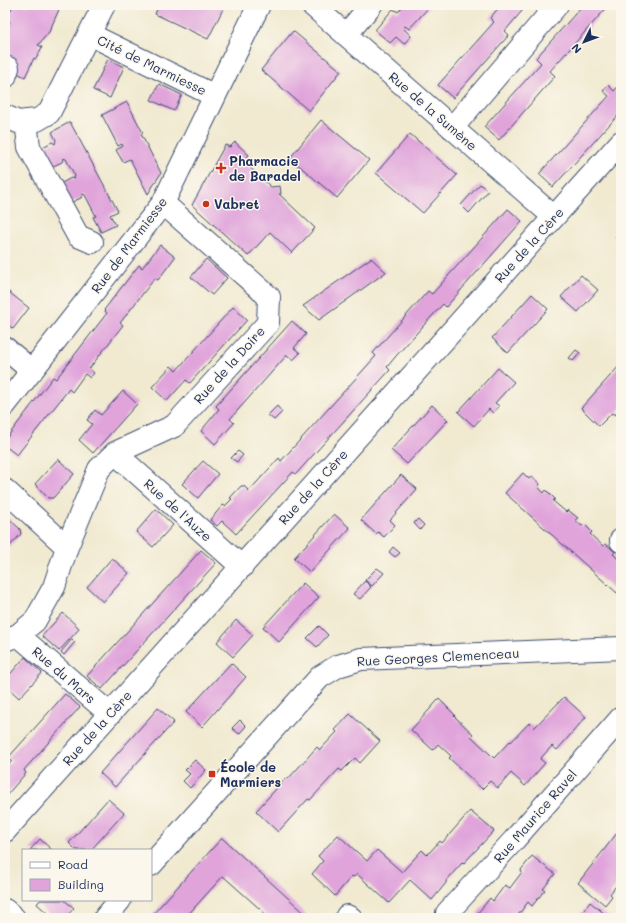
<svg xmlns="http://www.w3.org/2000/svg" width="626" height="923" viewBox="0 0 626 923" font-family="Mali,sans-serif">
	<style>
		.building { fill: #e0a4db }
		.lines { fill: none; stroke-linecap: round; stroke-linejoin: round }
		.minor-casing { stroke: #3b4b6f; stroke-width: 24 }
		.minor { stroke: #fff; stroke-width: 22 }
		.poi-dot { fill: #c8321e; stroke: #fbf7ec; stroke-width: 1.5 }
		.labels { text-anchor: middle; stroke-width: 3; stroke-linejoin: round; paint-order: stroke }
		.street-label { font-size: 13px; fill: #1b2f5e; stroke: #fbf7ec }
		.poi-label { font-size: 13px; font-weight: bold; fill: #1b2f5e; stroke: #fbf7ec; text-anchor: start }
	</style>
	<rect width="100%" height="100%" fill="#fbf7ec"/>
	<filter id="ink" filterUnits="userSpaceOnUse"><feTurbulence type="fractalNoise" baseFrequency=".025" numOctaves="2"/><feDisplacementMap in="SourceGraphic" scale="8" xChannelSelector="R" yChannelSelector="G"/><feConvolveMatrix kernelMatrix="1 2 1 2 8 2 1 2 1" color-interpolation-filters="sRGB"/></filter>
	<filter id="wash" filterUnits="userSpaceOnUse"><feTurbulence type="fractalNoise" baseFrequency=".012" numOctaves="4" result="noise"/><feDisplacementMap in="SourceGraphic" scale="16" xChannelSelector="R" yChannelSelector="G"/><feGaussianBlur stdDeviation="0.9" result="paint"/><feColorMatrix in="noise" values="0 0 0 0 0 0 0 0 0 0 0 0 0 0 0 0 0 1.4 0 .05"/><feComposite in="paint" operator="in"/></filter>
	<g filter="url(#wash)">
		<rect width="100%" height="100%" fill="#f1ead1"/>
		<g id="blocks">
			<path class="building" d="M13,5H61L49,32L38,45L42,47L36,59L34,58L25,77L5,67V29L10,22L6,20Z
				M159,5H225L208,39L155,14Z
				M404,5H431L409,29L405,26L403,28L411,36L404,44L396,37L390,43L375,30L393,9L398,12Z
				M501,5H527L505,31L509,35L453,98L438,85L494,22L490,18Z
				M583,5H609L550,71L555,76L499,140L484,127L541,63L536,58Z
				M293,31L341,71L309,111L261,70Z
				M108,59L124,67L110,98L93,90Z
				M621,83V112L553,187L539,174L609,96L603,91L608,85L614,91Z
				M159,84L182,95L174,111L151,100Z
				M127,102L143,133L141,134L161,173L148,194L130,159L123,162L116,150L123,146L122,144L118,146L102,115Z
				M321,120L369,160L337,198L290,158Z
				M70,122L118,211L110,215L116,225L101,232L93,217L96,216L85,195L82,194L81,198L70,203L60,184L71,178L74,179L75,176L66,159L63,158L62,162L51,167L41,148L52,142L55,144L56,140L52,132Z
				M410,134L457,175L423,213L376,173Z
				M235,142L249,155L243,161L271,187L280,186L281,194H279L315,228L292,253L270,232L248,256L192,205L225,145L230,147Z
				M480,184L488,191L469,213L461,205Z
				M508,209L522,221L446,307L443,304L396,356L387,367L390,370L296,474L293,472L236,534L222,521L217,526L210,520L223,505L225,506L232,499L230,498L241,486H244L249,491L279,458L281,461L376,356L373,353L428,291L432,294Z
				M621,231V243L615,237Z
				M160,245L175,257L158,280L155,278L120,323L123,325L89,369L94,373L90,378L85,374L72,392L69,389L17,455L5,446V440L53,377L56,379L107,313L104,310L121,288L139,265L142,268Z
				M371,258L386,272L319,320L303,306Z
				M206,259L227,278L212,295L191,277Z
				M581,275L598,290L578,312L561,297Z
				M5,289L29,308L13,329L5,322Z
				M532,294L548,309L508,353L492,338Z
				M233,307L247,320L190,383L186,380L167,401L152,387L171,366L176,371Z
				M292,321L306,334L294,348L300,353L293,360L287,355L230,419L234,423L215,444L201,431L219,409L216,406Z
				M576,350L580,353L573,361L569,358Z
				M621,364V408L615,415L612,413L599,426L581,408Z
				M498,368L514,382L495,403L499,406L493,413L489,409L474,426L458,412Z
				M123,391L137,404L93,453L79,440L92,424L87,420L95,410L101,415Z
				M432,405L448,420L407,464L391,450Z
				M277,406L282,412L274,420L268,415Z
				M238,451L243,455L237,462L231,458Z
				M58,459L74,474L53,498H48L35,484Z
				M203,461L218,474L198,498L182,484Z
				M523,473L529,479L531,476L540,484L538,487L544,493L546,490L555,499L553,501L566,512L568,510L578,518L575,520L582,526L584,524L592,532L590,534L603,546L606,544L615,552L613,554L619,560L621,557V588L617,593L505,493Z
				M401,475L417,489L390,520L395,525L384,537L378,532L376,534L361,520Z
				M156,509L173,525L153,547L136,532Z
				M334,514L350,528L310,572L294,558Z
				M6,516L20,529L21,534L5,551V517Z
				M418,519L424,525L420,530L414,523Z
				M393,547L400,553L395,557L389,552Z
				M201,550L216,563L102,689L87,676Z
				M112,558L129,573L103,602L87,587Z
				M377,568L384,573L372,586L365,580Z
				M365,581L371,587L360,599L353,594Z
				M303,583L319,597L279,642L263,627Z
				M63,613L78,627L79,629L59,651L42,636Z
				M236,620L253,635L233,657L217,642Z
				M319,626L328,635L317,647L307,638Z
				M72,639L75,642L64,655L61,652Z
				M25,657L42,673L19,698L5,685V680Z
				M231,663L246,677L202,727L186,712Z
				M65,694L80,707L24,770L26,773L5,797V768L12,761L8,758Z
				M564,697L586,717L557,750L552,746L540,759L545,763L525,786L511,773L498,788L490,781L482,789L449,758L451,756L438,744L433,750L411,730L439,699L455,715L454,716L473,734L471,736L494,758L510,741L511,742L529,723L534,728Z
				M158,708L174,722L115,787L100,773Z
				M350,714L380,741L360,763L355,758L342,771L339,769L310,800L308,799L278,832L256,811L286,778L288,779L317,747L320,750L337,732L335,730Z
				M240,720L246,726L239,734L232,728Z
				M195,760L206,770L190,788L183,781L190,774L185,770Z
				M108,799L124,813L91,850H76L69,843Z
				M470,811L494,831L463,864L462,863L446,881V883L432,900L410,880L389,903L357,874L354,877L352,876L335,896L312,874L323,861L318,856L338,835L367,861L377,850L402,872L422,850L427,855L440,841L442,843Z
				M621,828V879L610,894L612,896L605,905L578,883Z
				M222,838L310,918H270L223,876L185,918H155L152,915Z
				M40,839L52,850H30Z
				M532,856L555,874L543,889L545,890L532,906L528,902L516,918L512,917L511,918H478L479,916L477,914L490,898L493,901L505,885L510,888L522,872L521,870Z
				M40,900H64L74,908L65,918H53L37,904Z
				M590,902L610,918H578Z"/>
		</g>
	</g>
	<g filter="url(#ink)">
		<use href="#blocks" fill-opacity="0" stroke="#3b4b6f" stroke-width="1"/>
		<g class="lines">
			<g class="minor-casing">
				<path id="minor" d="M312,5L554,217
					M89,34L104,5
					M346,35L371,5
					M5,77L8,68
					M5,116L18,122L37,120L49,113L89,34L215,96
					M26,121L29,147L78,236L92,242
					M452,128L557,5
					M5,348L32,371
					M5,405L163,203L259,5
					M115,453L242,567
					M5,490L67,547
					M621,540V541
					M18,635L110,714
					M5,640L18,635L35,621L54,587L67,547L99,469L115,453L174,426L268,323L269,297L163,203
					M5,831L621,142
					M151,865L320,677L338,666L361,659L621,648
					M5,910L14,918
					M347,916L351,918
					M105,918L120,900
					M448,918L447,913L514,840L621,718"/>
			</g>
			<use href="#minor" class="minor"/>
		</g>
	</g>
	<g class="poi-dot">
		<path d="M219 162h4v4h4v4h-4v4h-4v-4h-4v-4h4z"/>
		<circle cx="206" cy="204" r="4"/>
		<rect x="208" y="770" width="8" height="8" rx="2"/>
	</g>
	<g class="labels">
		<g class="street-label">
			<text transform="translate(152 65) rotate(26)" y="5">Cité de Marmiesse</text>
			<text transform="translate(433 111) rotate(41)" y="5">Rue de la Sumène</text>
			<text transform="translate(129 245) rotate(-53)" y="5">Rue de Marmiesse</text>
			<text transform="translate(529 245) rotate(-48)" y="5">Rue de la Cère</text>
			<text transform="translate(229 365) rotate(-48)" y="5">Rue de la Doire</text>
			<text transform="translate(313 487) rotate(-48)" y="5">Rue de la Cère</text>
			<text transform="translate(178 510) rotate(42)" y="5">Rue de l'Auze</text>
			<text transform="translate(438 657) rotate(-3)" y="5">Rue Georges Clemenceau</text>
			<text transform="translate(64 675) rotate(41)" y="5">Rue du Mars</text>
			<text transform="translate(97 728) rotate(-48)" y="5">Rue de la Cère</text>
			<text transform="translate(535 816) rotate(-49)" y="5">Rue Maurice Ravel</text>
		</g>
		<g class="poi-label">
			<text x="229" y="166">Pharmacie<tspan x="229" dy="15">de Baradel</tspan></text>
			<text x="214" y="209">Vabret</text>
			<text x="220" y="772">École de<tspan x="220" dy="15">Marmiers</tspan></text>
		</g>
	</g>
	<rect width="626" height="923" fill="none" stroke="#fbf7ec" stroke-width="20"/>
	<rect x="22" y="849" width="130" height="52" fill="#fbf7ec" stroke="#a1a7b3"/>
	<rect x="30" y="862" width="20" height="6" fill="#ffffff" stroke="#a1a7b3"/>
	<text x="58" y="869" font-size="12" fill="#1b2f5e">Road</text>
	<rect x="30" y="879" width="20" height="12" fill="#e0a4db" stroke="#a1a7b3"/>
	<text x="58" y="889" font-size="12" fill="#1b2f5e">Building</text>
	<g transform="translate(584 42) rotate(228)" stroke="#fbf7ec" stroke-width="3" paint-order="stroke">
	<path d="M0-3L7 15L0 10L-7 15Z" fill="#1b2f5e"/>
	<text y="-6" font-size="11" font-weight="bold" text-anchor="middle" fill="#1b2f5e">N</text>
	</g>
</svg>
